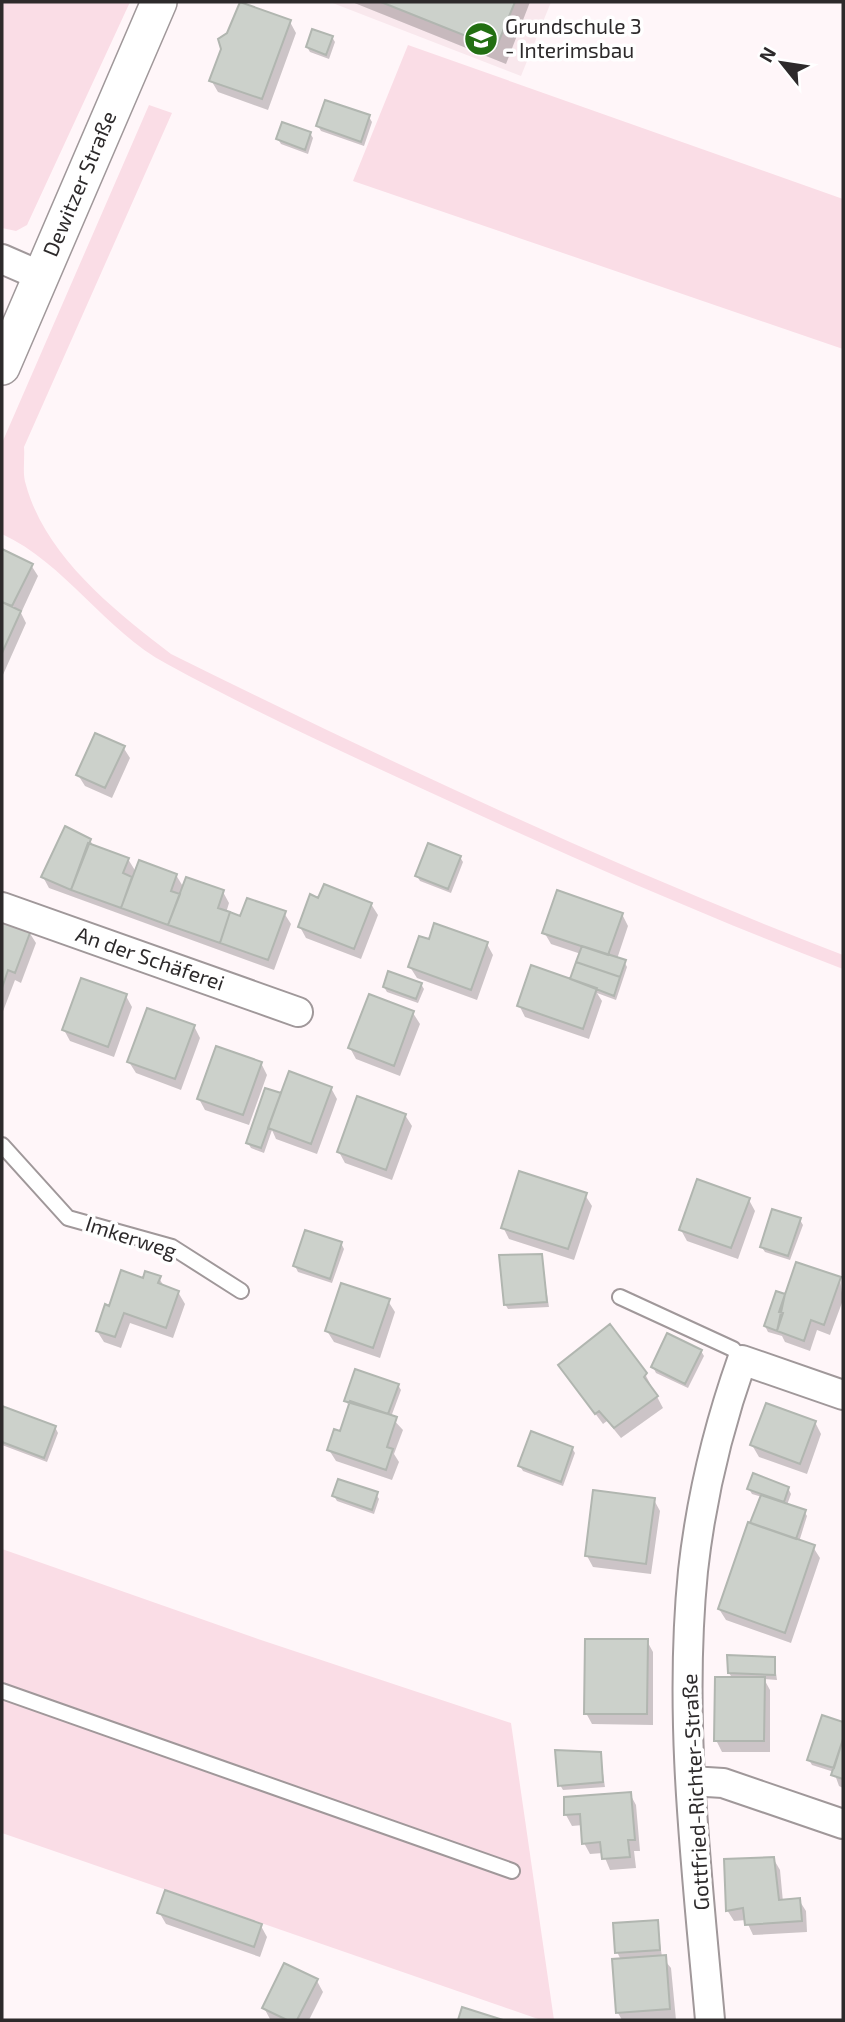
<svg xmlns="http://www.w3.org/2000/svg" width="845" height="2022" viewBox="0 0 845 2022" font-family="'Exo 2',sans-serif">
	<style>
		.built { fill: #f9e8ed }
		.green { fill: #fadde6 }
		.shadow { fill: #0003 }
		.building { fill: #ccd1cb; stroke: #b1b6b0; stroke-width: 2 }
		.lines { fill: none; stroke-linecap: round; stroke-linejoin: round }
		.service-casing { stroke: #a0989a; stroke-width: 18 }
		.minor-casing { stroke: #a0989a; stroke-width: 32 }
		.tertiary-casing { stroke: #a0989a; stroke-width: 38 }
		.service { stroke: #fff; stroke-width: 14 }
		.minor { stroke: #fff; stroke-width: 28 }
		.tertiary { stroke: #fff; stroke-width: 35 }
		.labels { text-anchor: middle; stroke-width: 7; stroke-linejoin: round; paint-order: stroke }
		.poi-label { font-size: 21px; fill: #2d2a2b; stroke: #fff; text-anchor: start }
		.street-label { font-size: 21px; fill: #2d2a2b; stroke: #fff }
	</style>
	<rect width="100%" height="100%" fill="#fff6f9"/>
	<path class="built" d="M330,2H551L521,76Z"/>
	<path class="green" d="M2,2H130L27,225L16,231L2,228Z
		M408,45L843,199V349L353,181Z
		M149,105L172,113L24,447C25,459 22,474 26,485C46,557 114,610 171,654C392,763 613,867 843,955V969C701,915 563,854 425,790C338,750 251,710 167,664C105,631 65,563 2,534V443Z
		M2,1549L258,1639L511,1723L554,2020H541L2,1833Z"/>
	<path class="shadow" d="M352,2H530L506,64Z
		M290,22L296,33L268,110L218,92L211,80L229,34Z
		M332,37L335,42L329,59L310,52L307,47Z
		M369,117L372,122L364,146L321,131L318,126Z
		M310,133L313,138L308,154L281,144L278,139Z
		M2,551L31,565L38,576L21,613L26,623L2,677Z
		M123,747L130,758L112,798L85,786L78,775Z
		M90,840L94,847L128,859L136,872L176,875L184,888L223,892L229,903L226,913L241,918L284,913L291,924L274,970L49,888L43,877Z
		M460,857L463,862L451,893L420,881L417,876Z
		M319,900L371,904L378,915L361,959L306,938L300,927Z
		M622,914L628,926L617,959L624,961L627,967L616,1000L597,993L602,1001L589,1039L525,1017L519,1005L571,981L581,954L551,944L544,932Z
		M2,922L29,932L36,943L21,983L15,980L2,1014Z
		M487,944L493,955L477,1000L417,978L410,967Z
		M421,984L424,989L418,1003L387,992L384,987Z
		M126,996L132,1007L114,1057L70,1041L64,1030Z
		M413,1013L420,1024L400,1076L356,1059L350,1048Z
		M194,1026L200,1038L181,1090L136,1073L129,1062Z
		M261,1063L267,1075L249,1125L205,1110L199,1099Z
		M331,1088L337,1099L317,1154L276,1139L272,1130L264,1153L251,1148L248,1143L280,1095Z
		M405,1115L412,1126L392,1180L345,1163L339,1152Z
		M585,1195L592,1206L574,1260L509,1239L503,1227Z
		M749,1200L755,1211L738,1259L687,1241L681,1230Z
		M800,1220L803,1225L790,1260L765,1252L761,1246Z
		M341,1243L344,1249L332,1283L298,1272L295,1266Z
		M541,1256L549,1307L508,1309L505,1304Z
		M159,1278L165,1288L178,1292L185,1304L173,1338L130,1323L121,1348L104,1342L97,1331L144,1280Z
		M840,1279L843,1300L830,1335L817,1330L810,1351L785,1342L782,1336L768,1332L765,1326L784,1296Z
		M388,1301L395,1312L380,1358L334,1342L327,1331Z
		M701,1351L704,1356L688,1388L656,1373L653,1367Z
		M560,1366L645,1374L663,1408L621,1438L607,1421L603,1424Z
		M398,1385L401,1390L391,1417L403,1430L394,1454L399,1462L392,1480L336,1461L329,1450L342,1433L349,1406L346,1401Z
		M3,1409L55,1427L58,1433L47,1462L2,1445Z
		M815,1422L821,1434L807,1474L759,1457L752,1445Z
		M572,1448L575,1453L563,1486L523,1471L520,1466Z
		M788,1488L791,1494L787,1505L804,1511L807,1516L799,1542L813,1547L820,1558L791,1643L726,1620L719,1609L762,1497L752,1494L749,1489Z
		M376,1494L379,1499L374,1514L337,1501L334,1496Z
		M654,1500L660,1511L651,1574L593,1567L587,1556Z
		M647,1641L653,1652V1725L592,1724L586,1713Z
		M774,1659L777,1680L764,1679L770,1690V1752H722L716,1740L733,1679L729,1673Z
		M823,1717L843,1724V1788L839,1786L834,1772L812,1765L809,1760Z
		M600,1753L605,1787L563,1790L560,1785Z
		M630,1794L636,1805L640,1851H634L636,1868L610,1870L603,1853L590,1854L584,1843L583,1825L572,1826L566,1815Z
		M773,1858L780,1870L783,1902L799,1900L806,1911L807,1932L753,1935L746,1920L734,1921L727,1910Z
		M159,1912L261,1926L267,1937L260,1957L166,1924Z
		M657,1922L662,1957L671,1968L676,2020H622L618,2013L621,1960L617,1952Z
		M317,1981L323,1992L309,2020L270,2019L264,2008Z"/>
	<path class="building" d="M240,2L291,20L262,99L209,81L221,49L218,39L227,33Z
		M381,2H515L496,48Z
		M312,29L333,36L326,55L306,47Z
		M325,100L370,115L361,142L316,126Z
		M282,122L311,132L305,150L276,139Z
		M2,549L33,564L12,606L2,602Z
		M2,602L21,611L2,653Z
		M95,733L125,746L105,788L76,775Z
		M65,826L91,839L71,890L41,877Z
		M88,843L129,858L123,873L132,877L121,908L71,890Z
		M428,843L461,856L448,889L415,876Z
		M139,860L177,874L171,891L180,894L168,925L121,908Z
		M186,877L224,890L218,908L230,912L220,943L168,925Z
		M324,884L372,903L354,949L298,927L310,894L318,898Z
		M557,890L623,913L608,955L542,933Z
		M247,898L286,911L268,960L220,943L230,912L240,916Z
		M2,920L31,930L15,973L8,970L2,988Z
		M434,923L488,942L471,990L408,967L419,936L429,939Z
		M582,946L626,960L620,977L576,962Z
		M576,962L620,977L614,996L570,979Z
		M531,965L597,988L583,1029L517,1006Z
		M388,971L422,983L416,999L383,987Z
		M81,978L127,994L108,1047L62,1030Z
		M369,994L414,1011L394,1066L348,1048Z
		M147,1008L195,1025L175,1079L127,1062Z
		M216,1046L262,1062L243,1115L197,1099Z
		M289,1071L332,1087L311,1144L268,1128Z
		M265,1088L281,1093L261,1148L246,1143Z
		M357,1096L406,1114L386,1170L337,1152Z
		M519,1171L587,1193L568,1249L501,1228Z
		M697,1179L750,1198L731,1248L679,1230Z
		M772,1209L801,1218L788,1256L760,1247Z
		M305,1230L342,1242L330,1279L293,1266Z
		M542,1254L547,1302L504,1305L499,1255Z
		M796,1262L841,1277L824,1325L811,1320L804,1341L777,1331L783,1313L779,1312Z
		M121,1270L143,1278L145,1271L161,1276L158,1283L179,1291L166,1328L124,1313L115,1337L96,1331L105,1304L109,1306Z
		M341,1283L390,1299L373,1348L325,1331Z
		M776,1291L785,1294L777,1331L764,1326Z
		M610,1324L647,1373L644,1377L658,1396L614,1428L599,1411L595,1414L558,1365Z
		M667,1333L702,1350L685,1384L651,1367Z
		M355,1369L399,1384L388,1414L344,1401Z
		M350,1401L397,1417L387,1447L393,1449L386,1470L327,1450L334,1429L340,1431Z
		M766,1403L816,1421L800,1464L750,1445Z
		M2,1406L56,1426L44,1458L2,1442Z
		M531,1431L573,1447L561,1482L518,1466Z
		M753,1473L789,1487L784,1502L747,1489Z
		M338,1479L378,1492L372,1510L332,1496Z
		M593,1490L655,1498L646,1564L585,1556Z
		M761,1495L806,1510L796,1539L750,1523Z
		M748,1522L815,1545L785,1633L718,1609Z
		M585,1639H648L647,1714H584Z
		M727,1655L775,1657V1675L728,1673Z
		M715,1677H765L764,1741H714Z
		M822,1715L843,1722V1739L834,1768L807,1760Z
		M843,1739V1779L831,1775Z
		M555,1750L601,1752L603,1782L558,1786Z
		M631,1792L635,1840H628L630,1857L602,1859L600,1842L582,1844L580,1814L564,1815V1797Z
		M774,1857L779,1900L800,1898L802,1921L745,1925L743,1908L726,1911L724,1859Z
		M165,1890L262,1924L254,1947L157,1913Z
		M658,1920L660,1950L615,1953L613,1923Z
		M666,1955L670,2009L616,2013L612,1959Z
		M284,1963L318,1979L297,2020H287L262,2008Z
		M462,2007L503,2020H458Z"/>
	<g class="lines">
		<g class="service-casing">
			<path id="service" d="M2,1145L68,1218L172,1247L241,1291
				M620,1297L733,1349L742,1360
				M2,1691L512,1871"/>
		</g>
		<g class="minor-casing">
			<path id="minor" d="M2,259L41,276
				M2,907L298,1012
				M691,1781L723,1783L843,1824
				M710,2020C697,1872 678,1720 693,1571C701,1499 718,1428 742,1360L843,1395"/>
		</g>
		<g class="tertiary-casing">
			<path id="tertiary" d="M2,367L159,2"/>
		</g>
		<use href="#service" class="service"/>
		<use href="#minor" class="minor"/>
		<use href="#tertiary" class="tertiary"/>
	</g>
	<defs>
		<g id="school-disc" transform="scale(1.75)"><circle r="9.5" fill="#226f12" stroke="#fff"/><path d="M0-5L7-2L0 1L-7-2ZM-4 1L0 2.5L4 1V4Q0 6-4 4Z" fill="#fff"/></g>
	</defs>
	<g fill-rule="evenodd">
		<use href="#school-disc" x="481" y="39"/>
	</g>
	<g class="labels">
		<g class="poi-label">
			<text x="505" y="34">Grundschule 3<tspan x="505" dy="24">- Interimsbau</tspan></text>
		</g>
		<g class="street-label">
			<text transform="translate(80 184) rotate(-67)" y="7">Dewitzer Straße</text>
			<text transform="translate(150 959) rotate(19)" y="7">An der Schäferei</text>
			<text transform="translate(131 1238) rotate(18)" y="7">Imkerweg</text>
			<text transform="translate(696 1792) rotate(-93)" y="7">Gottfried-Richter-Straße</text>
		</g>
	</g>
	<rect width="845" height="2022" fill="none" stroke="#2d2a2b" stroke-width="7"/>
	<g transform="translate(782 63) rotate(300)" stroke="#ffffff" stroke-width="5" paint-order="stroke">
	<path d="M0-5L12 26L0 18L-12 26Z" fill="#2d2a2b"/>
	<text y="-10" font-size="19" font-weight="bold" text-anchor="middle" fill="#2d2a2b">N</text>
	</g>
</svg>
